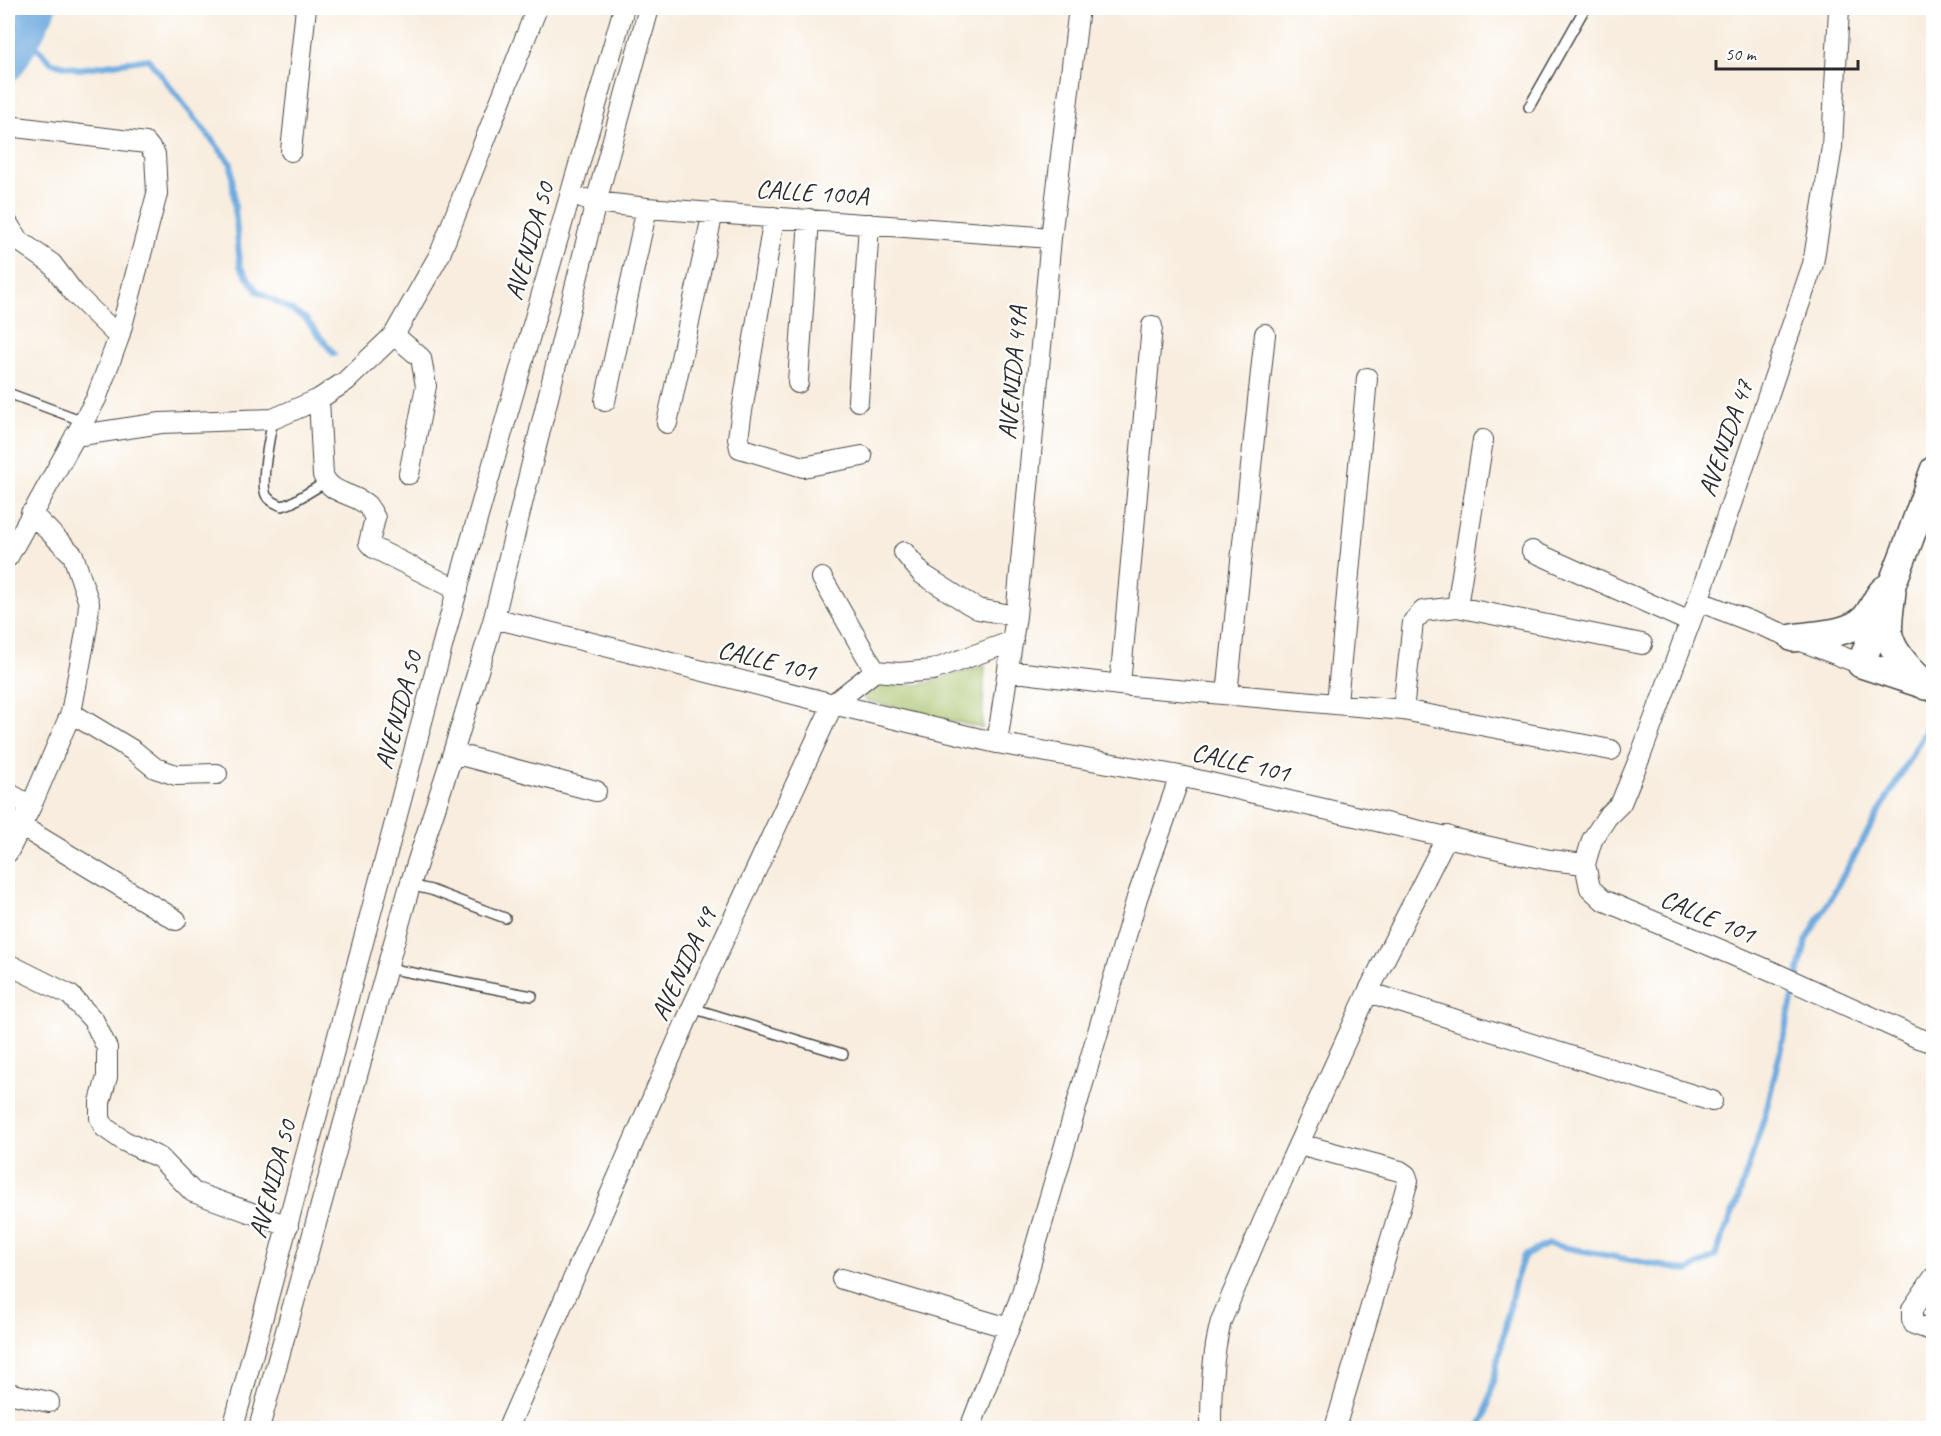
<svg xmlns="http://www.w3.org/2000/svg" width="1941" height="1436" viewBox="0 0 1941 1436" font-family="Caveat,sans-serif">
	<style>
		.green { fill: #a4c066; stroke: #687648; stroke-width: 1.5 }
		.lines { fill: none; stroke-linecap: round; stroke-linejoin: round }
		.stream { stroke: #6eaadf; stroke-width: 6 }
		.river { stroke: #6eaadf; stroke-width: 34 }
		.lane-casing { stroke: #4a4846; stroke-width: 12 }
		.street-casing { stroke: #4a4846; stroke-width: 22 }
		.secondary-casing { stroke: #4a4846; stroke-width: 30 }
		.lane { stroke: #fff; stroke-width: 9 }
		.street { stroke: #fff; stroke-width: 20 }
		.secondary { stroke: #fff; stroke-width: 27 }
		.labels { text-anchor: middle; stroke-width: 4.5; stroke-linejoin: round; paint-order: stroke }
		.street-label { font-size: 26px; fill: #2b2b2b; stroke: #fff }
	</style>
	<rect width="100%" height="100%" fill="#fff"/>
	<filter id="ink" filterUnits="userSpaceOnUse"><feTurbulence type="fractalNoise" baseFrequency=".0167" numOctaves="2"/><feDisplacementMap in="SourceGraphic" scale="12" xChannelSelector="R" yChannelSelector="G"/><feConvolveMatrix kernelMatrix="1 2 1 2 8 2 1 2 1" color-interpolation-filters="sRGB"/></filter>
	<filter id="wash" filterUnits="userSpaceOnUse"><feTurbulence type="fractalNoise" baseFrequency=".008" numOctaves="4" result="noise"/><feDisplacementMap in="SourceGraphic" scale="24" xChannelSelector="R" yChannelSelector="G"/><feGaussianBlur stdDeviation="1.35" result="paint"/><feColorMatrix in="noise" values="0 0 0 0 0 0 0 0 0 0 0 0 0 0 0 0 0 1.4 0 .05"/><feComposite in="paint" operator="in"/></filter>
	<g filter="url(#wash)">
		<rect width="100%" height="100%" fill="#f8edde"/>
		<path class="green" d="M985,665L982,728L864,700L869,684L920,685Z"/>
		<g class="lines">
			<path class="stream" d="M25,36L52,63L79,69L148,59L231,164L240,266L257,291L305,318L334,354
				M1479,1428L1486,1414L1515,1282L1524,1256L1548,1244L1688,1271L1715,1256L1737,1202L1766,1112L1806,941L1931,721"/>
			<path class="river" d="M8,64L25,36L39,8"/>
		</g>
	</g>
	<g filter="url(#ink)">
		<g class="lines">
			<g class="lane-casing">
				<path id="lane" d="M1529,107L1585,8
					M8,393L83,421
					M273,419C270,435 260,481 266,495C269,501 276,503 282,506L291,503L326,482
					M410,885L431,890L505,918
					M387,968L532,996
					M692,1008L843,1054"/>
			</g>
			<g class="street-casing">
				<path id="street" d="M1839,8L1832,147L1813,264L1698,601L1640,757L1621,803L1607,817L1592,840L1585,864L1590,888L1603,900L1775,973L1918,1038L1934,1043
					M8,126L146,143L155,154L157,194L119,337L96,399L8,557
					M291,151L306,8
					M585,199L596,202L647,208L1051,238
					M774,217L741,417L738,438L740,448L803,467L862,456
					M8,224L18,240L52,264L74,293L119,337
					M394,335L421,358L426,386L409,474
					M798,383L809,219
					M319,399L323,475C330,494 353,493 367,505C370,509 373,514 375,518L369,543L374,548L458,590
					M605,401L647,208
					M858,401L869,224
					M667,423L713,212
					M75,436L161,423L273,419L319,399L346,381L394,335L440,254L537,8
					M1532,551L1690,622
					M904,552L922,574L969,604L978,609L1016,616
					M822,578L875,671
					M1698,601L1861,664
					M1457,607L1483,440
					M494,618L833,704L997,743L1180,776L1525,855L1550,860L1585,864
					M1008,671L1120,685L1403,710L1611,750
					M1120,685L1152,326
					M1227,694L1265,334
					M1337,703L1367,378
					M1403,710L1413,622L1423,611L1457,607L1642,644
					M71,713L134,751L155,768L176,775L217,774
					M997,743L1016,616L1051,238L1079,8
					M453,753L596,791
					M8,793L31,806
					M21,826L176,920
					M8,852L31,806L71,713L87,627L89,603L73,555L31,513
					M8,964L70,995L94,1021L107,1048V1077L100,1102V1118L104,1127L124,1141L160,1158L193,1192L288,1226
					M1368,992L1712,1101
					M1299,1144L1400,1171L1406,1175L1408,1181L1335,1428
					M1934,1277L1912,1309V1319L1914,1324L1934,1331
					M842,1279L1009,1328
					M8,1393L49,1402
					M233,1428L462,572L624,8
					M259,1428L410,885L453,753L494,618L596,202L649,8
					M508,1428L692,1008L833,704L875,671L899,673L933,670L1013,641
					M970,1428L1021,1296L1137,898L1180,776
					M1211,1428C1211,1393 1212,1355 1221,1321L1263,1222L1368,992L1447,836"/>
			</g>
			<g class="secondary-casing">
				<path id="secondary" d="M1934,470L1910,538L1861,664L1934,688
					M1793,638C1816,634 1850,635 1866,617C1874,608 1878,591 1889,587L1892,591C1891,603 1887,624 1889,635C1893,655 1913,672 1926,686"/>
			</g>
			<use href="#lane" class="lane"/>
			<use href="#street" class="street"/>
			<use href="#secondary" class="secondary"/>
		</g>
	</g>
	<g class="labels">
		<g class="street-label">
			<text transform="translate(812 192) rotate(4)" y="9">CALLE 100A</text>
			<text transform="translate(529 241) rotate(-74)" y="9">AVENIDA 50</text>
			<text transform="translate(1012 373) rotate(-85)" y="9">AVENIDA 49A</text>
			<text transform="translate(1725 438) rotate(-71)" y="9">AVENIDA 47</text>
			<text transform="translate(767 660) rotate(14)" y="9">CALLE 101</text>
			<text transform="translate(398 710) rotate(-75)" y="9">AVENIDA 50</text>
			<text transform="translate(1241 762) rotate(13)" y="9">CALLE 101</text>
			<text transform="translate(1708 916) rotate(23)" y="9">CALLE 101</text>
			<text transform="translate(683 964) rotate(-65)" y="9">AVENIDA 49</text>
			<text transform="translate(272 1179) rotate(-75)" y="9">AVENIDA 50</text>
		</g>
	</g>
	<rect width="1941" height="1436" fill="none" stroke="#fff" stroke-width="30"/>
	<path d="M1716 60v9h142v-9" fill="none" stroke="#2b2b2b" stroke-width="3"/>
	<text x="1725" y="60" font-size="18" fill="#2b2b2b" stroke="#ffffff" stroke-width="4.5" paint-order="stroke">50 m</text>
</svg>
